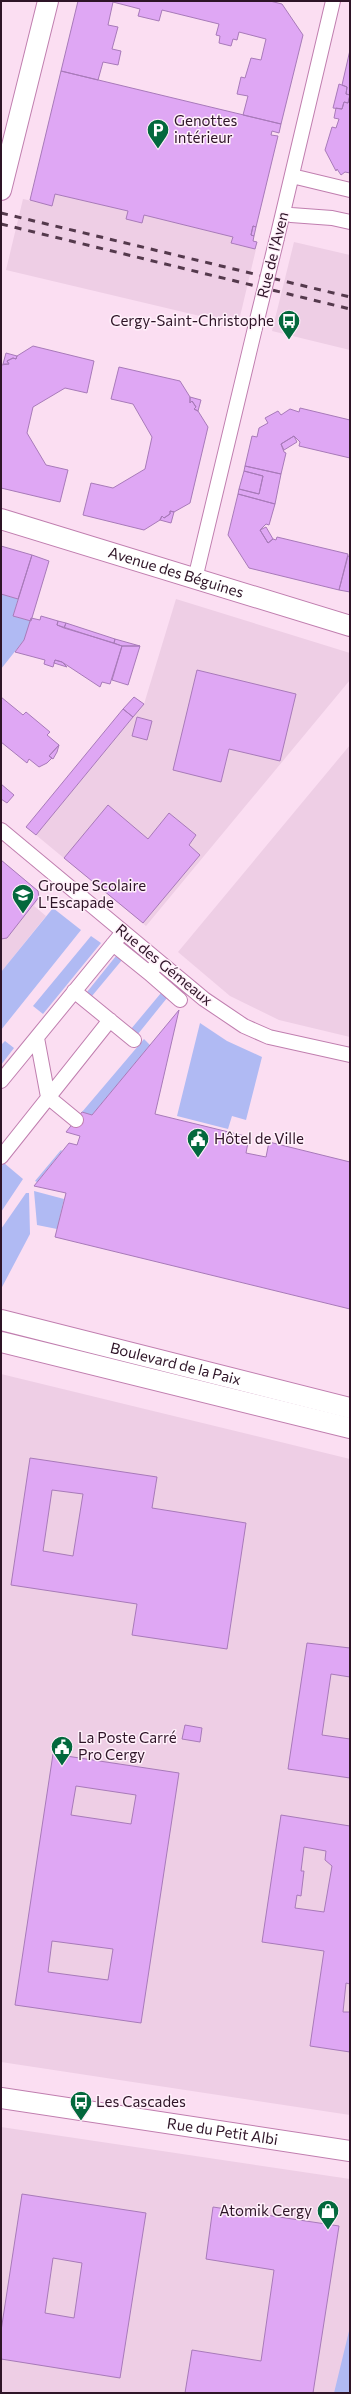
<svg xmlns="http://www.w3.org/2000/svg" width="351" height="2394" viewBox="0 0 351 2394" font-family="Commissioner,sans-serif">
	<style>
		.built { fill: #eecee5 }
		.green { fill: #b0baf3 }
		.building { fill: #dfa7f4; stroke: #a87ab9; fill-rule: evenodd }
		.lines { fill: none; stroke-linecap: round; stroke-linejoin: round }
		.street-casing { stroke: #c07eaf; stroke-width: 16 }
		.secondary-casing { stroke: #c07eaf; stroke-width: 22 }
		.street { stroke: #fff; stroke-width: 14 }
		.secondary { stroke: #fff; stroke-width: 20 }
		.rail { stroke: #54394c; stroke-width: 3; stroke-dasharray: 7 7; stroke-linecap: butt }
		.street-bridge-casing { stroke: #c07eaf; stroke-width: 16; stroke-linecap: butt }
		.street-bridge { stroke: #fff; stroke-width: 14 }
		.labels { text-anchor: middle; stroke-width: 3; stroke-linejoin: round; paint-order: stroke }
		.poi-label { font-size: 15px; fill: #2e1427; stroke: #fff0fa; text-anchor: start }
		.street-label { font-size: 15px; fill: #2e1427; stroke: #fff0fa }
	</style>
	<rect width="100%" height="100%" fill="#fbdef2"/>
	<path class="built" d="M55,194L128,211L126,219L142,223L144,215L233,237L232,244L256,249L238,325L6,270L23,199L51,205Z
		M294,242L350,255V350L272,331Z
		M176,599L350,653V680L146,926L36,835L144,704Z
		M350,745V1037L279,1020L230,996L178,952Z
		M1,860L38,891L39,897L34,906L46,916L1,972Z
		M1,1374L350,1459V2115L1,2062Z
		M1,2127L350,2179V2393H1Z"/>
	<path class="green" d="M1,594L18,599L13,616L31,621L24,640L1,669Z
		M53,908L81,930L1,1030V972Z
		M91,936L101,943L43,1014L33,1006Z
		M116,956L122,960L92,996L87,992Z
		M161,993L167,998L138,1034L131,1029Z
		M200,1023L227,1041L262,1057L246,1120L232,1116L228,1129L177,1116Z
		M144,1039L150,1045L92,1115L82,1112Z
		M5,1041L14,1048L1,1065V1045Z
		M61,1150L62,1151L37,1182L35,1181Z
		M4,1163L23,1179L1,1212V1167Z
		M34,1191L64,1199L57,1229L37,1225Z
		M26,1193H29L30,1234L1,1289V1229Z
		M350,2327V2393H334Z"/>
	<path class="building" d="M78,1H270L282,4L303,35L281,124L243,115L248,96L237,94L241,77L245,78L251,58L261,60L266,39L239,32L237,40L233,39L231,46L219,43L220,36L216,35L219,24L162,10L159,21L138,16L140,9L113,2L108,25L118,27L112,49L121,51L118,65L103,62L98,80L61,71Z
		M350,50V173L345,172L341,175L337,169L336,171L325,150L332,127L336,128L339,119L334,118L336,108L342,109L344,102L348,103L350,95L346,94L347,87L342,85Z
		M61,71L281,124L279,133L272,131L271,135L278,136L256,227L253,226L251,235L254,236L253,241L257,242L255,249L231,243L233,237L144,215L142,223L126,219L128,211L55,194L52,206L30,200Z
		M339,84L347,87L346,94L350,95L348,103L344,102L342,109L333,108Z
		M253,226L256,227L254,236L251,235Z
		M33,346L94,361L87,393L65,388L33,407L27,433L46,465L68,470L60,502L1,488V365L9,364L7,361L13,358L16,359L17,356Z
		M6,353L17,356L16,359L13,358L7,361L9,364H3Z
		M119,367L180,381L190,397V403L192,401L196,407L194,409L198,411L208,427L190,503L174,512L170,511V514L164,518L162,516L160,520L144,530L83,515L91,483L113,488L145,469L152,437L133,404L111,399Z
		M190,397L201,400L198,411L194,409L196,407L192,401L190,403Z
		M300,408L350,420V458L299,446L300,442L294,436L281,444L284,452L286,453L281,474L245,466L252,436L257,437L259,428L268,423L265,418L278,411L281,415L290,409L299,412Z
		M294,436L297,442L284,450L281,444Z
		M245,466L281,474L275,504L238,494L239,489L259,494L263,476L244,471Z
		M244,471L263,476L259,494L239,489Z
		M238,494L275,504L269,525L266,524L260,530L268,543L273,539L276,540L277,537L348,554L339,590L249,568L228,535Z
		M170,511L174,512L171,523L160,520L162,516L164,518L170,514Z
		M266,527L273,539L268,543L260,530Z
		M1,546L32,555L18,599L1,594Z
		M32,555L49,561L31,621L13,616Z
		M348,556H350V592L339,590Z
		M41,616L58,621L57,625L122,646L110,684L102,682L100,687L62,662L55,660L53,667L44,664L45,660L15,652L24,640L31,618L40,620Z
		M58,621L66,623L64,628L57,625Z
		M66,623L115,639L114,643L64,628Z
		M115,639L140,646H122L114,643Z
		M122,646H140L128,685L112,680Z
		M55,660L62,662L67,667L54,663Z
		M197,670L296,694L280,761L229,749L221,782L173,770Z
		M1,697L23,715L26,712L50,732L47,735L59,745L49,756L52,758L47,763L39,767L29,759L27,763L1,742Z
		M134,697L144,704L133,717L123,709Z
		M123,709L133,717L36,835L26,827Z
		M137,717L152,721L147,740L132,736Z
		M59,745L57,752L53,759L49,756Z
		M1,784L14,795L7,803L1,799Z
		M108,805L148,839L169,813L196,835L189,845L200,855L143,923L64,858Z
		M1,860L38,891L39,897L7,938L1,939Z
		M179,1010L155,1114L249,1137L246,1153L266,1157L269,1142L350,1162V1309L55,1237L66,1193L34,1186L69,1143L77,1145L80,1136L66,1132L82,1112L92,1115Z
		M30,1458L157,1477L152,1508L246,1523L227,1649L132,1635L137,1604L11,1585ZM52,1490L83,1494L73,1556L43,1551Z
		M307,1643L350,1648V1677L331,1674L322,1735L350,1739V1778L288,1769Z
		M185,1725L202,1728L200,1742L182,1739Z
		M53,1754L179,1773L141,2023L15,2005ZM76,1786L136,1795L131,1824L71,1815ZM52,1941L113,1949L108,1980L48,1972Z
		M281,1815L350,1826V1984L346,1983L343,2012H350V2052L310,2046L324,1951L262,1942ZM304,1847L326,1851L325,1860L332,1866L324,1912L295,1908L297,1895L301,1896L304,1871H301Z
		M22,2194L146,2213L120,2378L1,2359V2331ZM53,2258L82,2263L74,2318L45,2313Z
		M213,2207L339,2226L313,2393H185L192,2350L261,2361L274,2270L206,2259Z"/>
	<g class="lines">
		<g class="street-casing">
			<path id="street" d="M292,176L350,190
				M291,215L332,218L350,222
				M277,238L333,1
				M195,579L255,328
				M1,830L204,999L244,1026L269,1037L350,1055
				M113,944L149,973
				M159,962L149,973L180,1000
				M74,991L134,1040
				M37,1038L48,1097L76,1120
				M1,1081L123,932
				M1,1157L110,1020"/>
		</g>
		<g class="secondary-casing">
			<g id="secondary">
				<path d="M1,190L48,1"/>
				<path id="s1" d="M1,519L350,626"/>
				<path id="s2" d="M1,1320L350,1408"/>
				<path d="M1,1342L350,1428"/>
				<path id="s3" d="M1,2098L350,2151"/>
			</g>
		</g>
		<use href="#street" class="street"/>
		<use href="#secondary" class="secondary"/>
		<path class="rail" d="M1,213L350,297
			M1,224L350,309"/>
		<g class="street-bridge-casing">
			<path id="street-bridge" d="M255,328L277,238"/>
		</g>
		<use href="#street-bridge" class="street-bridge"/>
	</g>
	<defs>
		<g id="parking-pin" transform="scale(1.15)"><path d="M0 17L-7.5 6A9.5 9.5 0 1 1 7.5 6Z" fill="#03683d" stroke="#fff0fa"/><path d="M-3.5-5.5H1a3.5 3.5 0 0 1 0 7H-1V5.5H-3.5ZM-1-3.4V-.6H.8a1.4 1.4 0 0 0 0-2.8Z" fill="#fff"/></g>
		<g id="bus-pin" transform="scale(1.15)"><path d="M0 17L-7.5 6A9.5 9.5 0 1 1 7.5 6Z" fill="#03683d" stroke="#fff0fa"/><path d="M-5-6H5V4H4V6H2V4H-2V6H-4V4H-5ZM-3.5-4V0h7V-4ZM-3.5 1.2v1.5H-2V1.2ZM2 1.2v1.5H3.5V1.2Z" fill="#fff"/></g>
		<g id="school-pin" transform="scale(1.15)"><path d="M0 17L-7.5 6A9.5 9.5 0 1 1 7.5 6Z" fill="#03683d" stroke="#fff0fa"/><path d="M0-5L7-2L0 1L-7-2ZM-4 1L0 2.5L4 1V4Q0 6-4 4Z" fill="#fff"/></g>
		<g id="civic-pin" transform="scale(1.15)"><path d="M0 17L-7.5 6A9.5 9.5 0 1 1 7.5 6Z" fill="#03683d" stroke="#fff0fa"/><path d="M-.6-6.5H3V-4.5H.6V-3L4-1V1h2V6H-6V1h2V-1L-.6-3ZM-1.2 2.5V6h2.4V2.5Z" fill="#fff"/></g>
		<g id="shop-pin" transform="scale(1.15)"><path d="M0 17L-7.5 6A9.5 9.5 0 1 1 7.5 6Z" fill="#03683d" stroke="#fff0fa"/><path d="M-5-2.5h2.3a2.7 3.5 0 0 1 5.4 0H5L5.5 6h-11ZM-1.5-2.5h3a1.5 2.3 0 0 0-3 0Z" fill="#fff"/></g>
	</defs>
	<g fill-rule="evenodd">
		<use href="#parking-pin" x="158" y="130"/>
		<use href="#bus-pin" x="289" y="321"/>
		<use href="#school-pin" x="23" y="895"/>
		<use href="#civic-pin" x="198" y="1139"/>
		<use href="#civic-pin" x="62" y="1747"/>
		<use href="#bus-pin" x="81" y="2102"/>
		<use href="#shop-pin" x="328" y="2211"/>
	</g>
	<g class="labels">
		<g class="poi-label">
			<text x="174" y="126">Genottes<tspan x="174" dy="17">intérieur</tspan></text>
			<text x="274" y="326" text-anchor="end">Cergy-Saint-Christophe</text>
			<text x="38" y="891">Groupe Scolaire<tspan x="38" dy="17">L'Escapade</tspan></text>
			<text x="214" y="1144">Hôtel de Ville</text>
			<text x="78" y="1743">La Poste Carré<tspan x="78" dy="17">Pro Cergy</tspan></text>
			<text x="96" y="2107">Les Cascades</text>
			<text x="312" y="2216" text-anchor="end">Atomik Cergy</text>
		</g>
		<g class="street-label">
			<text transform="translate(273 255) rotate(-76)" y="5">Rue de l'Aven</text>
			<text dy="5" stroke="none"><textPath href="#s1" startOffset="183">Avenue des Béguines</textPath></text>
			<text transform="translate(164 965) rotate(39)" y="5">Rue des Gémeaux</text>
			<text dy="5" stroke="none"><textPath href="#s2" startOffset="180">Boulevard de la Paix</textPath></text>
			<text dy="5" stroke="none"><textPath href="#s3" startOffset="224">Rue du Petit Albi</textPath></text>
		</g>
	</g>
	<rect width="351" height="2394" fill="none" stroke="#2e1427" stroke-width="4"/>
</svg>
